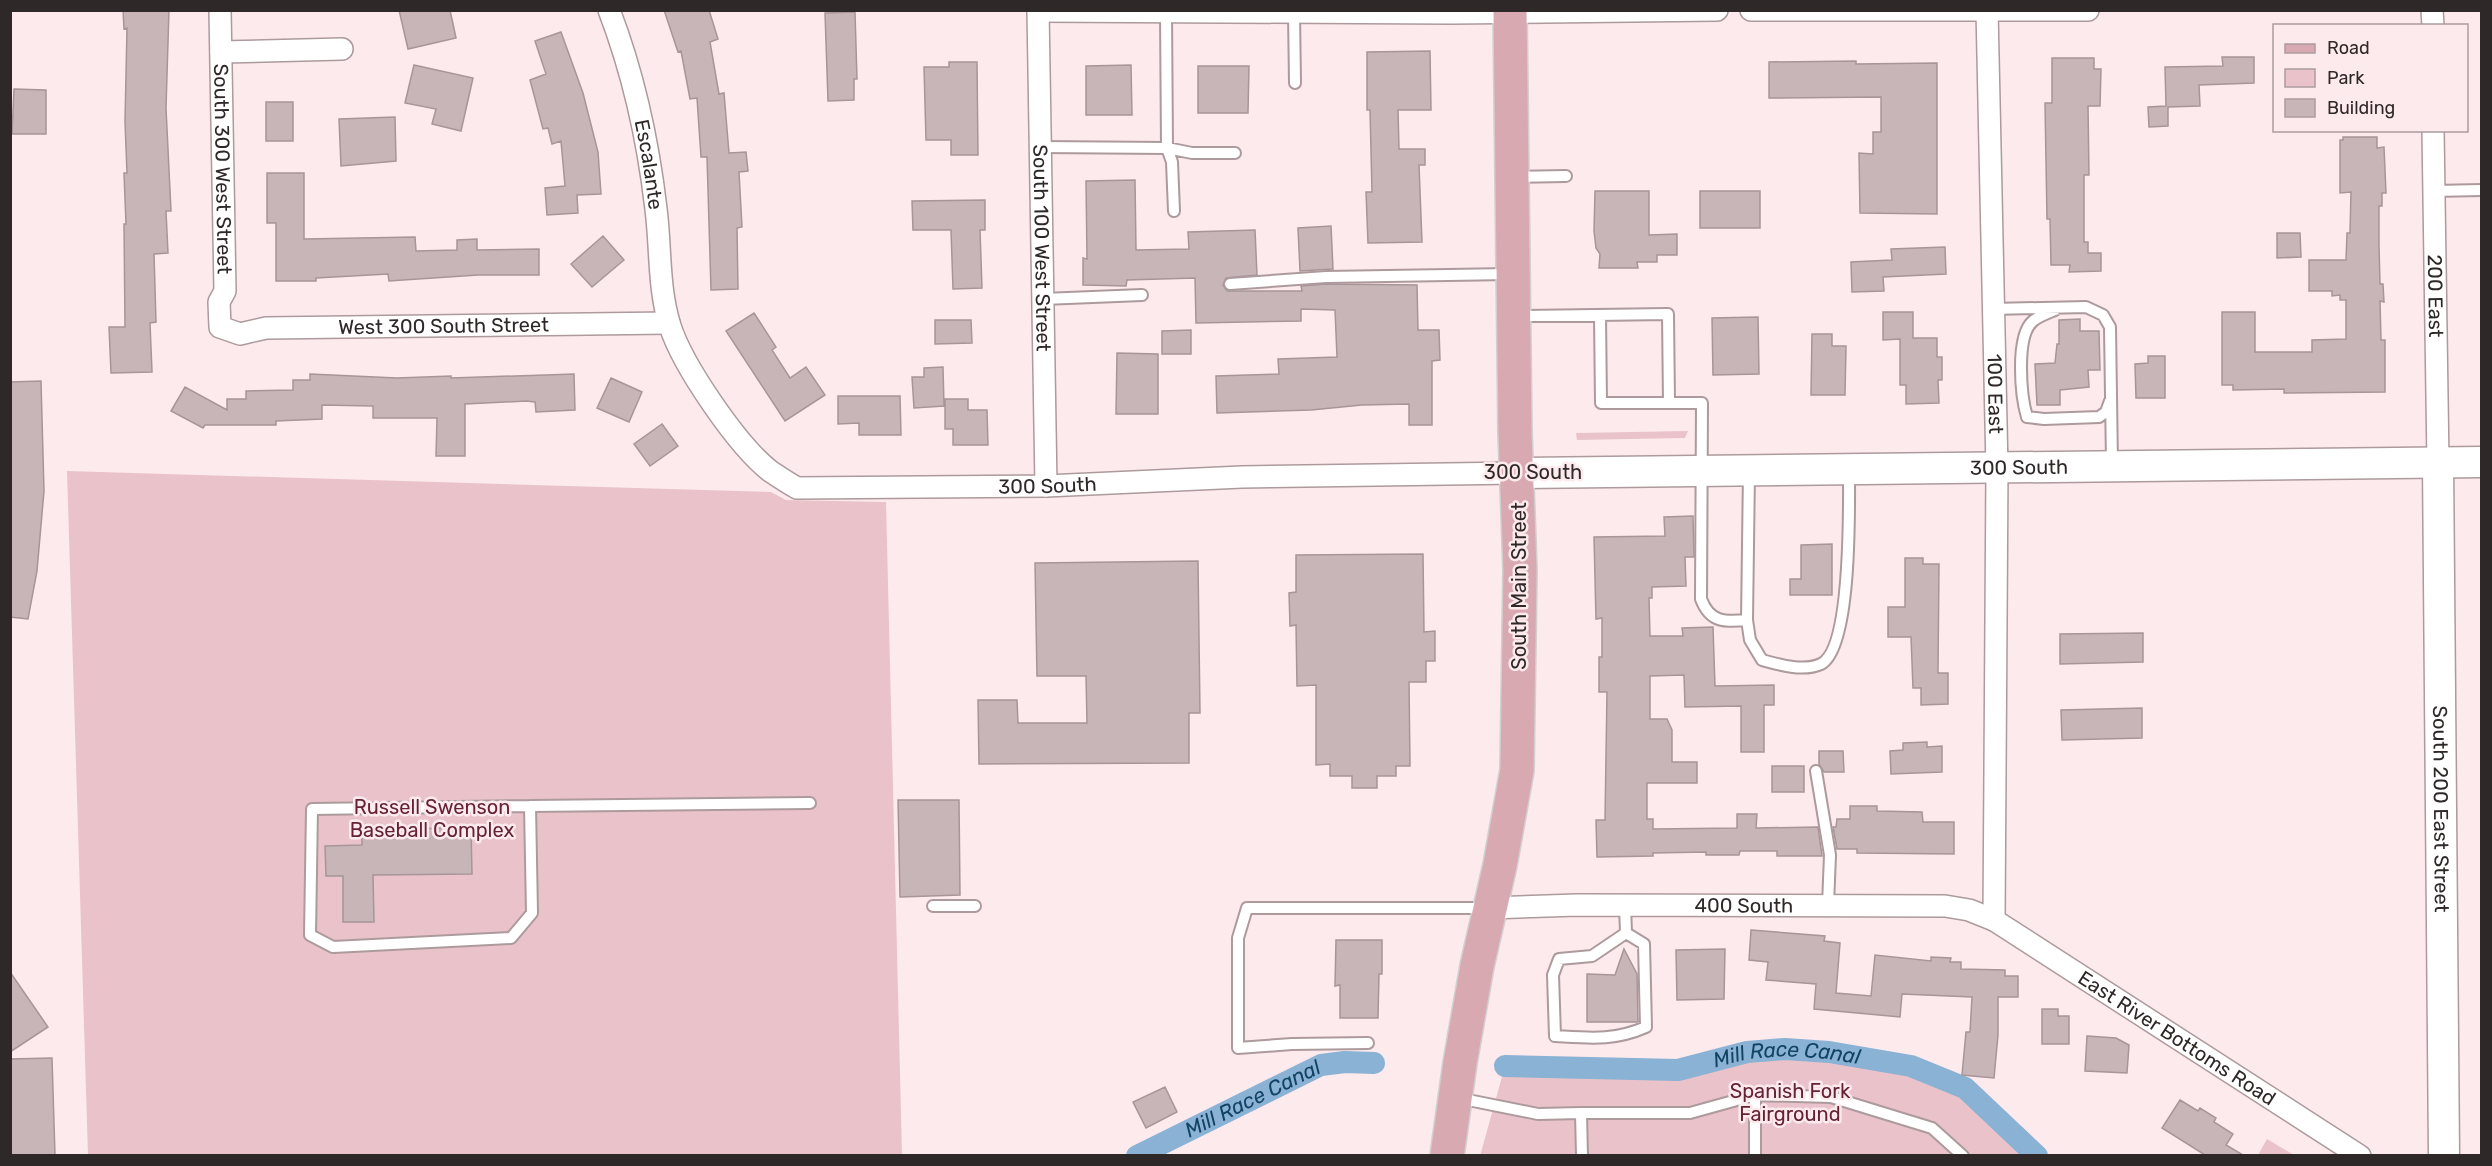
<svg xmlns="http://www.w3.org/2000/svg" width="2492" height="1166" viewBox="0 0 2492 1166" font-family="Rubik,sans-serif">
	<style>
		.green { fill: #e9c3c9 }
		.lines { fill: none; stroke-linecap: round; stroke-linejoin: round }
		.canal { stroke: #89b2d4; stroke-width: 22 }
		.building { fill: #c7b5b8; stroke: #a79598; stroke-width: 1.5 }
		.lane-casing { stroke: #ac9a9c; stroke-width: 14 }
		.street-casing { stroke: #ac9a9c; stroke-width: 24 }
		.secondary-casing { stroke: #ac9a9c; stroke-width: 33 }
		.primary-casing { stroke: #d1d0d0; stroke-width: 36 }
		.lane { stroke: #fff; stroke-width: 10 }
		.street { stroke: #fff; stroke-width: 21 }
		.secondary { stroke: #fff; stroke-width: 30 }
		.primary { stroke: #d9a9b2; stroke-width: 33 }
		.labels { text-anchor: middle; stroke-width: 5; stroke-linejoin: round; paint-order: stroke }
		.street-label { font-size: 20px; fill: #2f2829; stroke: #fdeaed }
		.park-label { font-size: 20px; fill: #642233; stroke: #fdeaed }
		.water-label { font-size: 21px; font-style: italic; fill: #124364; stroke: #fdeaed }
	</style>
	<rect width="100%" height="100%" fill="#fdeaed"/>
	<path class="green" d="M1688,431L1685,438L1577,440L1576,433Z
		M67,471L771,492L786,500L886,502L902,1155H88Z
		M1785,1049L1829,1052L1911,1066L1965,1088L2037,1155L1480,1156L1505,1066L1677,1070L1747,1052Z
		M2267,1139L2294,1155H2258Z"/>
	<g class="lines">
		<g class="canal">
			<path id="s1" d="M1505,1066L1678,1070L1747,1052L1785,1049L1829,1052L1911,1066L1965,1088L2037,1156"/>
			<path id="s2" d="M1137,1156L1321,1065L1345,1062L1374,1063"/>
		</g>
	</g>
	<path class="building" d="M123,10H169L166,108L171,211H166L168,253L154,254L156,322L150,323L152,372L111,373L109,327H125L124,224H126L124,173H127L125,122L127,28L124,29Z
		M399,10H450L456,38L408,49Z
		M664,10H709L718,39L710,42L719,94L724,93L729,153L746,152L748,171L739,172L742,227L737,228L738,289L711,290L707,157H701L697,98L690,99L681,51L678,52Z
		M855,12L857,79H854V100L828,101L825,13Z
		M561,32L583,93L598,152L601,194L577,195L578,213L547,215L545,188L565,186L561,141L552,144L548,128L543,129L530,80L546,74L535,41Z
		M1430,51L1431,110H1398L1399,149H1425V165H1419L1422,242L1368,243L1366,192H1372L1370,110H1367V52Z
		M2222,57H2254V83L2199,85L2200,106L2168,107V126L2149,127L2148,107L2166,106L2165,67L2223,66Z
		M2052,58H2094V69H2101L2100,106H2088L2089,175H2084V242H2088V253H2101V271L2069,272L2070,265H2051L2050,219H2047L2045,103H2052Z
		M1856,61V64L1937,63V214L1860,213L1859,153L1873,154V132H1881V97L1769,98V62Z
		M949,62H977L978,155H951V140H926L924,67H949Z
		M414,65L473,78L461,131L432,124L436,109L405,103Z
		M1131,65L1132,115H1086V66Z
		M1198,66H1249L1248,113H1198Z
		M14,89L46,90V134H12Z
		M266,102H293V141H266Z
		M395,117L396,161L341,166L339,119Z
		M2343,137H2377V148L2384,147L2386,193H2382V206H2379V245L2380,284H2383L2384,302L2380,301L2381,340H2385V392L2284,393V389L2233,390V385H2222V312H2255V352H2312V340L2346,339V300H2340V295L2332,296V291H2309V260H2346L2347,233H2350L2351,192L2340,193V140H2343Z
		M267,173H304V239L415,237L416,251L457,250V240L477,239V250L539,249V275H478L389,281L388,274L316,278V281H276V223H267Z
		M1135,180L1136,250L1189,249L1188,232L1255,230L1257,275L1226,278L1223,285L1227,291H1302L1301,286L1326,284L1417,285L1418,330H1439L1440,360L1432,361V425H1409V404L1362,405L1311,410L1217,413L1216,376L1279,374L1278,359L1337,357L1335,310L1301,309V321L1196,323L1195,278L1127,280L1126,286L1083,285V258L1087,259L1086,181Z
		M1595,191H1649V235L1677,234V255H1657V262H1637L1638,268H1599L1600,254L1596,248L1594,231Z
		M1700,191H1760V228H1700Z
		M985,200V230H980L982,288L953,289L951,230H913L912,201Z
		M1331,226L1333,269L1300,271L1298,228Z
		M2277,233H2300L2301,257L2277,258Z
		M603,236L624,260L592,287L571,264Z
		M1945,247L1946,274L1883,277L1884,291L1852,292L1851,262L1892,260L1891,249Z
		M1883,312H1913V338H1937V357H1942V380H1938L1939,403L1906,404V385H1900V339L1883,340Z
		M754,313L776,347L772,350L790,378L806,367L825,395L785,421L726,331Z
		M1758,317L1759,374L1713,375L1712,318Z
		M2080,319V331H2099L2100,370H2088L2089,387L2060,390V405H2037L2035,364L2055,363L2057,344H2059V320Z
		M935,320H971L972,343L935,344Z
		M1191,330V354H1162V331Z
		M1812,334H1832V346H1846L1845,395H1811Z
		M1117,353L1158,354V414H1116Z
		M2148,356H2165V398H2136L2135,364L2148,363Z
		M943,367L944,406L914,408L912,377H924V368Z
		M310,374L397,378L451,376V378L574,374L575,410L536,412L535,402L526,401L465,404V456H436L437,418H373V406L322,405V419L276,421V425H205L203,428L171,411L185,387L227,410V399H246V391L293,390V380H310Z
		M611,378L642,392L629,422L597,408Z
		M41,381L44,491L37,571L28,619L10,617V382Z
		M838,396H900L901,435H859V423L838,424Z
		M945,399H968V410H987L988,445H953V429H945Z
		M662,424L678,446L650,466L634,444Z
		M1693,516L1694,557H1685L1686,586L1652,587V598H1649L1650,636H1683L1682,628L1713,627L1715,686L1774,685V705H1764V752H1741V706L1685,707L1684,675L1650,676V719H1667L1672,730V762H1697V783H1647V819H1653V829L1737,828V814H1757L1756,828L1818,827L1822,856H1777V851H1740L1739,855H1706V852L1653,853V856L1597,857L1596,820H1605L1607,692H1599V657H1602V618L1596,619L1594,537L1665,536L1664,517Z
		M1832,544V595H1790V579H1801V545Z
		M1423,554L1424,632L1435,631V661H1426V682H1409L1410,766H1396V776H1377V788H1352V776H1330V764L1316,765V685L1297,686L1296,625L1290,626L1289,593L1296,592V555Z
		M1905,558H1923V564H1939L1938,673H1948V704L1921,705V688H1913L1911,637H1888V607H1905Z
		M1198,561L1200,713H1189V763L979,764L978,700H1017L1018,723H1087L1086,676H1037L1035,563Z
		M2143,633V662L2060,664V634Z
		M2142,708V738L2062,740L2061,710Z
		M1927,742V747L1942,746V772L1891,774L1890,751L1903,750V743Z
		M1819,751H1843L1844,772H1824L1819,764Z
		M1772,766H1804V792H1772Z
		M898,800H959L960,895L900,897Z
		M1850,806H1877V811L1922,812L1923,822H1954V854L1857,853V849H1837L1833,827H1836L1837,819H1850Z
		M471,828L472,874L373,875L374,922H343V876H326L325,846L362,845V829Z
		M1751,930L1825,936L1824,941L1840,943L1836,993L1871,996L1875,955L1931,961V957L1951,958L1950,962H1961V969L2005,970V976H2018V997H1998V1035L1994,1078L1962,1075L1966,1032H1970L1972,997L1902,994L1900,1017L1814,1009L1816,984L1766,980L1768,962L1749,960Z
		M1336,940H1382V974H1379L1378,1018H1340V985L1335,986Z
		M1624,949L1637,974L1638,1022H1587V974L1615,975Z
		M1725,949L1724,999L1677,1000L1676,950Z
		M10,972L48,1027L10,1052Z
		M2042,1009H2058V1016H2069V1044H2042Z
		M2087,1036L2116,1038L2129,1045L2127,1073L2085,1071Z
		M52,1058L55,1155H10V1059Z
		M1165,1087L1177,1112L1146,1128L1133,1102Z
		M2180,1100L2198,1111L2200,1108L2216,1118L2214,1122L2233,1134L2226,1145L2243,1155H2205L2162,1128Z"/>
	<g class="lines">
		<g class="lane-casing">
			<path id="lane" d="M1166,12L1167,148L1172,162L1174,211
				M1294,13L1295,83
				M1040,147L1167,148L1192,153H1235
				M1516,177L1566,176
				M2433,191L2482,190
				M1230,284L1326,277L1509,274
				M1043,299L1142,295
				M1992,309L2086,307L2103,315L2110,327L2112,464
				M2055,310C2048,313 2039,316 2033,321C2015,336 2021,397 2027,417L2044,419L2099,417L2106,412L2110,401
				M1600,315L1601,403H1669
				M1518,316L1668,314L1669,403H1702L1701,599C1710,623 1725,622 1747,620
				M1749,471L1747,620L1750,640L1762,660C1780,665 1803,672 1821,664C1852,648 1849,505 1849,471
				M1816,771L1830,855L1828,905
				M530,806L312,809L310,935L333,947L511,938L532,913L530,806L810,803
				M1625,905L1626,933L1592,956L1559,959L1553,975L1555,1036C1590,1038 1614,1041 1646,1027L1644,944L1626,933
				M933,906H975
				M1368,1043L1292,1044L1238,1048V938L1247,908H1485
				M1458,1098L1538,1114L1581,1113H1690L1755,1095L1831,1097L1932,1128L1963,1156
				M1581,1113L1582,1156
				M1755,1156V1095"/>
		</g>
		<g class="street-casing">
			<g id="street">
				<path id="s3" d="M220,10L225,291L219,302L220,327L240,334L266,328L669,323"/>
				<path id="s4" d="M609,10C634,75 648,140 656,209C661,248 658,288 670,326C683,366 737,445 770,471C779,477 788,483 797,488L1046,486L1242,477L1518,473"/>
				<path id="s5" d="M1038,10L1046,486"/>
				<path d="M1751,10H2088"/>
				<path id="s6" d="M1987,10L1997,469L1994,920"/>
				<path d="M2432,10L2433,26"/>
				<path d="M1038,11L1451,13L1717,10"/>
				<path d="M221,52L342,49"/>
				<path id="s7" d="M2433,130L2438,463"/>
				<path id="s8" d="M1490,908L1577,905L1945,906L1969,910L1994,920L2360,1156"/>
			</g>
		</g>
		<g class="secondary-casing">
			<g id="secondary">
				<path id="s9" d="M2438,463L2444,1156"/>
				<path id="s10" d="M1518,473L2482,462"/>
			</g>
		</g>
		<g class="primary-casing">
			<path id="primary" d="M1447,1156L1460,1063L1477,966L1500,865L1517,770L1520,570L1515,432L1510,10"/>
		</g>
		<use href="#lane" class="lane"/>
		<use href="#street" class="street"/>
		<use href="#secondary" class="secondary"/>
		<use href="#primary" class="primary"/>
	</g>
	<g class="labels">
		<g class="street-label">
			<text dy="7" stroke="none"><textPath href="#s4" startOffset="160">Escalante</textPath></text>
			<text dy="7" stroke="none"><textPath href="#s3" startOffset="159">South 300 West Street</textPath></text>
			<text dy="7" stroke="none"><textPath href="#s5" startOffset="238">South 100 West Street</textPath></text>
			<text dy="7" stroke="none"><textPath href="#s7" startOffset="166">200 East</textPath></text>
			<text dy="7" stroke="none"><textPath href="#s3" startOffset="544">West 300 South Street</textPath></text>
			<text dy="7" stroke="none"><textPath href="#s6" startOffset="384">100 East</textPath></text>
			<text dy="7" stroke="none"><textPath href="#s10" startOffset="501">300 South</textPath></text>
			<text x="1533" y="479">300 South</text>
			<text dy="7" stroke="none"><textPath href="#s4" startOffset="783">300 South</textPath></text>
			<text transform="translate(1519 586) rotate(-90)" y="7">South Main Street</text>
			<text dy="7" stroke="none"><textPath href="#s9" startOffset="346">South 200 East Street</textPath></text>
			<text dy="7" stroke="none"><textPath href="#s8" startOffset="254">400 South</textPath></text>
			<text dy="7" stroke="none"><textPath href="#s8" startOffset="724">East River Bottoms Road</textPath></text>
		</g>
		<g class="park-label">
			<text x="432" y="814">Russell Swenson<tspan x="432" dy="23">Baseball Complex</tspan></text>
			<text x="1790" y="1098">Spanish Fork<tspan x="1790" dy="23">Fairground</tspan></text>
		</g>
		<g class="water-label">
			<text dy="7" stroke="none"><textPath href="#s1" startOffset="284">Mill Race Canal</textPath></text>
			<text dy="7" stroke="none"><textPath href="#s2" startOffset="129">Mill Race Canal</textPath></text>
		</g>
	</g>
	<rect width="2492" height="1166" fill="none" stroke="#2f2829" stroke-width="24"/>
	<rect x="2273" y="24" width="195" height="108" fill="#fdeaed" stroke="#ab9c9f" stroke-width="1.5"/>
	<rect x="2285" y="44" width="30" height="9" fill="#d9a9b2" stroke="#ab9c9f" stroke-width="1.5"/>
	<text x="2327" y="54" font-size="18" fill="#2f2829">Road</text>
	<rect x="2285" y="69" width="30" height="18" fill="#e9c3c9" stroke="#ab9c9f" stroke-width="1.5"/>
	<text x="2327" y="84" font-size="18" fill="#2f2829">Park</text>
	<rect x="2285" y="99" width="30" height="18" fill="#c7b5b8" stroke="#ab9c9f" stroke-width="1.5"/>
	<text x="2327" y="114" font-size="18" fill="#2f2829">Building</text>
</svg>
